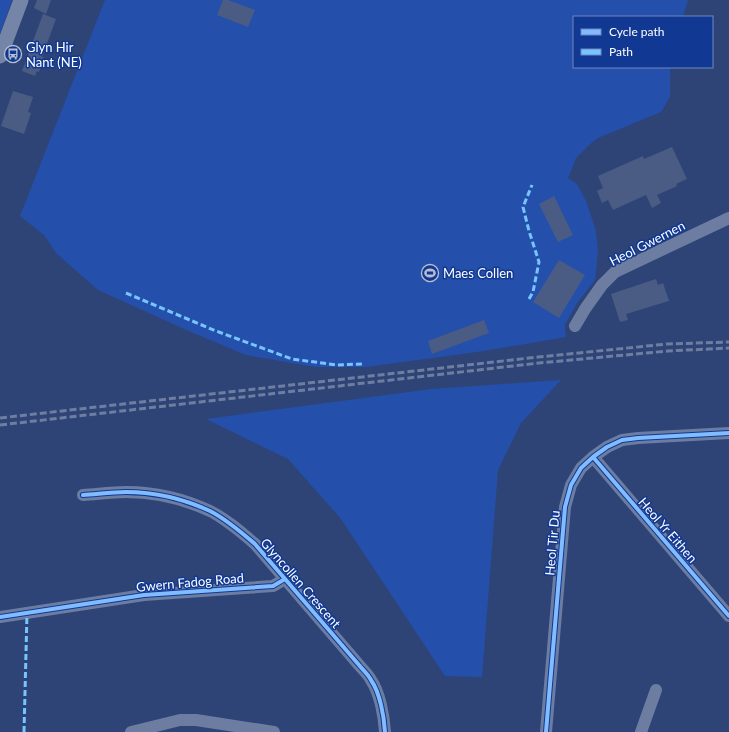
<svg xmlns="http://www.w3.org/2000/svg" width="729" height="732" viewBox="0 0 729 732" font-family="Lato,sans-serif">
	<style>
		.green { fill: #244fab }
		.building { fill: #4a5c84 }
		.lines { fill: none; stroke-linecap: round; stroke-linejoin: round }
		.minor { stroke: #6c7da1; stroke-width: 12 }
		.major { stroke: #7585a7; stroke-width: 15 }
		.rail { stroke: #6e7ea1; stroke-width: 3; stroke-dasharray: 7 3; stroke-linecap: butt }
		.quiet { stroke: #76c5fe; stroke-width: 3; stroke-dasharray: 6 3; stroke-linecap: butt }
		.cycleway-casing { stroke: #113993; stroke-width: 6 }
		.cycleway { stroke: #80bcff; stroke-width: 4 }
		.labels { text-anchor: middle; stroke-width: 3; stroke-linejoin: round; paint-order: stroke }
		.poi-label { font-size: 13px; fill: #fff; stroke: #113993; text-anchor: start }
		.street-label { font-size: 13px; fill: #fff; stroke: #113993 }
	</style>
	<rect width="100%" height="100%" fill="#2e4476"/>
	<path class="green" d="M0,0H12L0,34Z
		M105,0H688L683,17H574V67H671L670,71V97L661,112L598,138L590,144L576,158L568,178L577,184L586,201L596,231L598,252L595,280L577,303L565,325V330L566,337L484,351L366,367H315L246,355L184,329L98,290L56,253L44,235L20,216Z
		M561,380L521,423L498,470L482,677L445,676L341,519L288,459L206,419L431,389Z"/>
	<path class="building" d="M37,0H51L46,14L34,8Z
		M223,0H228L255,10L248,27L217,15Z
		M43,14L56,19L42,57H44L39,72L37,71L35,76L22,71Z
		M13,91L33,97L28,112L31,113L24,134L1,126Z
		M672,147L687,179L676,184L677,186L657,195L661,203L652,208L646,195L613,210L608,200L602,203L597,191L603,188L598,176L643,156L644,159Z
		M554,196L573,235L558,242L539,204Z
		M559,260L585,275L559,318L533,302Z
		M656,279L658,285L663,283L669,301L626,314L628,320L620,322L611,294Z
		M484,320L489,333L432,354L428,341Z"/>
	<g class="lines">
		<path class="minor" d="M575,326L585,309L602,285L615,272L729,218
			M593,457L729,616
			M83,495C98,494 112,492 126,492C155,492 184,499 210,511C226,519 241,532 255,544L359,665C363,670 368,674 371,680C380,693 384,716 385,732
			M0,617L144,595L273,586L285,579
			M131,732L180,720H196L274,732
			M546,732L565,507L571,485L581,468L593,457L607,447L622,440L638,438L729,433
			M641,732L656,690"/>
		<path class="major" d="M0,56L21,0"/>
		<path class="rail" d="M0,418L538,357L667,344L729,342
			M0,425L539,363L668,351L729,348"/>
		<path class="quiet" d="M126,293L216,331L292,359L337,365L362,364
			M529,299L533,292L539,262L529,231L523,207L532,185
			M24,732L27,613"/>
		<g class="cycleway-casing">
			<path id="cycleway" d="M593,457L729,616
				M83,495C98,494 112,492 126,492C155,492 184,499 210,511C226,519 241,532 255,544L359,665C363,670 368,674 371,680C380,693 384,716 385,732
				M0,617L144,595L273,586L285,579
				M546,732L565,507L571,485L581,468L593,457L607,447L622,440L638,438L729,433"/>
		</g>
		<use href="#cycleway" class="cycleway"/>
	</g>
	<defs>
		<g id="bus-ring" transform="scale(0.9)"><circle r="9.5" fill="#113993" stroke="#b6becf" stroke-width="1.5"/><path d="M-5-6H5V4H4V6H2V4H-2V6H-4V4H-5ZM-3.5-4V0h7V-4ZM-3.5 1.2v1.5H-2V1.2ZM2 1.2v1.5H3.5V1.2Z" fill="#b6becf"/></g>
		<g id="stadium-ring" transform="scale(0.9)"><circle r="9.5" fill="#113993" stroke="#b6becf" stroke-width="1.5"/><path d="M0-5a6.5 5 0 1 0 0 10a6.5 5 0 1 0 0-10ZM-3.5-1.8h7v3.6h-7Z" fill="#b6becf"/></g>
	</defs>
	<g fill-rule="evenodd">
		<use href="#bus-ring" x="13" y="54"/>
		<use href="#stadium-ring" x="430" y="273"/>
	</g>
	<g class="labels">
		<g class="poi-label">
			<text x="26" y="52">Glyn Hir<tspan x="26" dy="15">Nant (NE)</tspan></text>
			<text x="443" y="278">Maes Collen</text>
		</g>
		<g class="street-label">
			<text transform="translate(647 243) rotate(-27)" y="5">Heol Gwernen</text>
			<text transform="translate(668 530) rotate(49)" y="5">Heol Yr Eithen</text>
			<text transform="translate(552 543) rotate(-85)" y="5">Heol Tir Du</text>
			<text transform="translate(190 582) rotate(-5)" y="5">Gwern Fadog Road</text>
			<text transform="translate(301 583) rotate(49)" y="5">Glyncollen Crescent</text>
		</g>
	</g>
	<rect x="573" y="16" width="140" height="52" fill="#113993" stroke="#7088be"/>
	<rect x="581" y="29" width="20" height="6" fill="#80bcff" stroke="#7088be"/>
	<text x="609" y="36" font-size="12" fill="#ffffff">Cycle path</text>
	<rect x="581" y="49" width="20" height="6" fill="#76c5fe" stroke="#7088be"/>
	<text x="609" y="56" font-size="12" fill="#ffffff">Path</text>
</svg>
